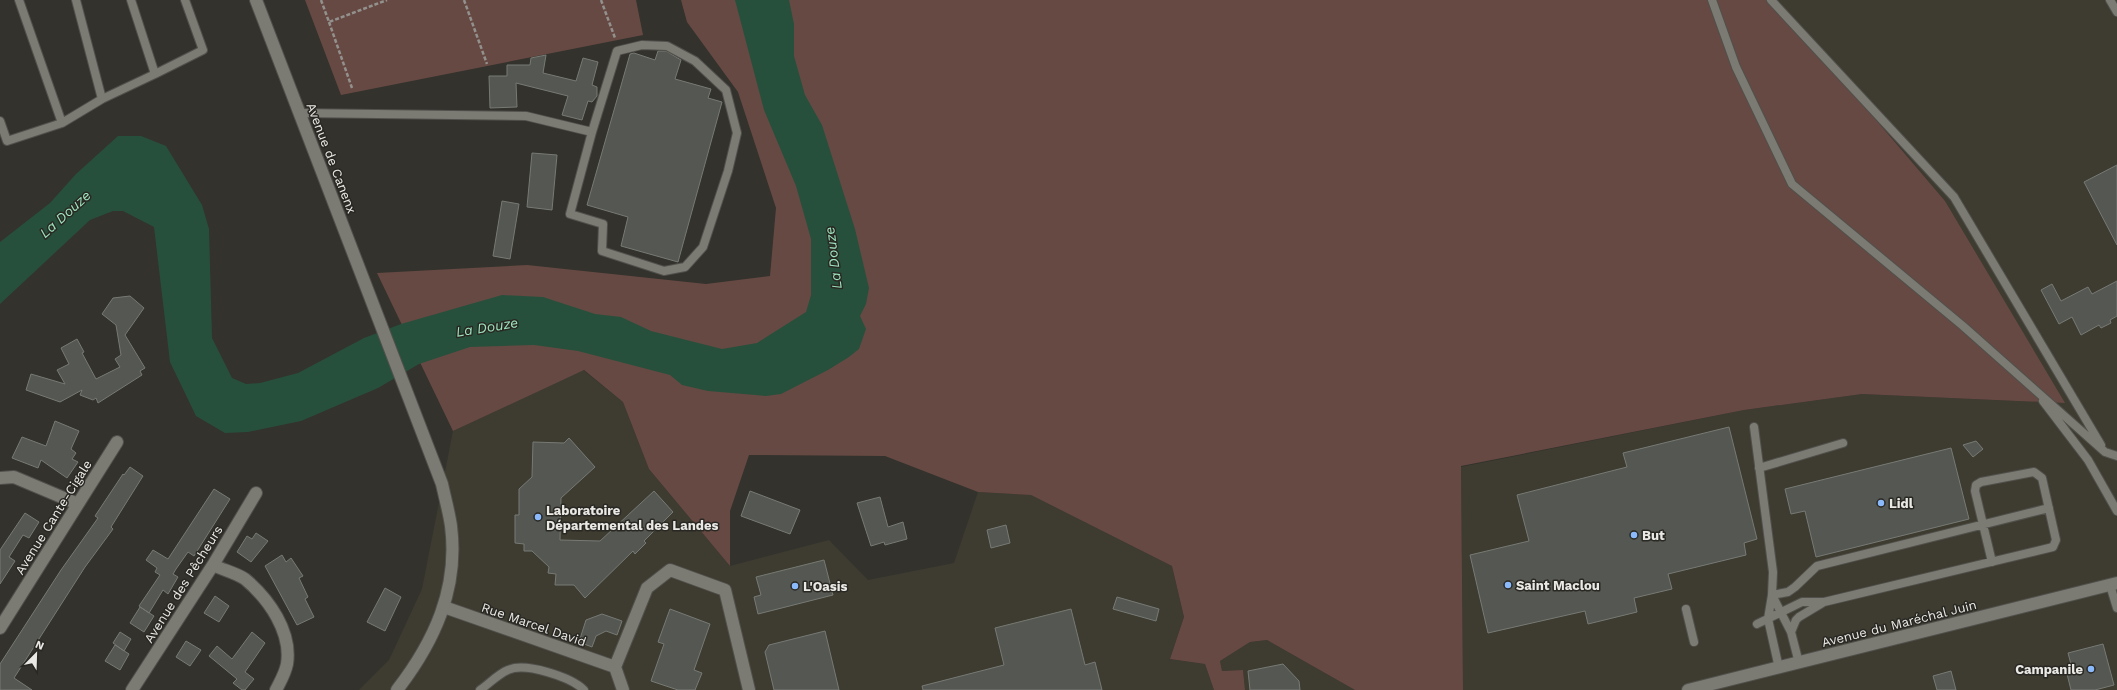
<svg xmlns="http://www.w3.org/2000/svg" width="2117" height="690" viewBox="0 0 2117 690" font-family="'Work Sans',sans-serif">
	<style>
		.built { fill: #3e3c31 }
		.green { fill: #674943 }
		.water { fill: #27503c }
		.building { fill: #555752; stroke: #777a74 }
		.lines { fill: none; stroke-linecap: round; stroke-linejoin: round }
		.service-casing { stroke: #51504b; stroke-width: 10 }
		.minor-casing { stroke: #51504b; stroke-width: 14 }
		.secondary-casing { stroke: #51504b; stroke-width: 14 }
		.path { stroke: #92918d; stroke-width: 2.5; stroke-dasharray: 4 2; stroke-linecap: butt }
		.service { stroke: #7b7a73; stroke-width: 8 }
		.minor { stroke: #7b7a73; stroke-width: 12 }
		.secondary { stroke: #7b7a73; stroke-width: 12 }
		.poi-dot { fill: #8bbafc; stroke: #292823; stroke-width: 1.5 }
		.labels { text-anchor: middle; stroke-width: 3; stroke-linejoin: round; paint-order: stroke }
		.street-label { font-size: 13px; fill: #eae9e5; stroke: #292823 }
		.poi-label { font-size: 13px; font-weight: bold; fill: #eae9e5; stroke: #292823; text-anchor: start }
		.water-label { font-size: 14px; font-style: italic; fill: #9ee5bf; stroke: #292823 }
	</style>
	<rect width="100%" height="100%" fill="#33322d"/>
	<path class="built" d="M1774,0H2117V690H1463L1461,467L1744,410L1862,394L2064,403L1945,201Z
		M583,370L623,402L649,469L730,566L829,540L868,580L954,563L978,492L1031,495L1172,566L1184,617L1170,659L1205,664L1214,690H359L389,660L422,589L453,431Z
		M1267,640L1355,690H1245L1243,670L1222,671L1220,661L1250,642Z"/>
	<path class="green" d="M305,0H636L643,35L341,95Z
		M681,0H1774L1945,201L2065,403L1862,394L1744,410L1461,466L1463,690H1355L1267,640L1250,642L1220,661L1222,671L1243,670L1245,690H1214L1205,664L1170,659L1184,617L1172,566L1031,495L978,492L885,456L749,455L730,511V566L649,469L623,402L584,370L453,431L377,273L527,265L706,284L770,276L776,208L738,92L687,22Z"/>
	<path class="water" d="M735,0H789L794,24V56L805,95L822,125L855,229L869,288L866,304L860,316L866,329L859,349L849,357L828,370L781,394L766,396L708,391L682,385L670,375L578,351L534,345L470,347L419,364L378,388L301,421L248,432L225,433L196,416L170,362L154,227L123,211H113L90,220L0,304V242L50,203L76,174L118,136H141L166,146L202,205L209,229L212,338L232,378L246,384L260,383L298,373L364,338L401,324L502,295L543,297L595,314L621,317L651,331L722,349L757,343L806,312L811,295V239L796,186L764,110Z"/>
	<path class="building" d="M658,51H666L681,60L675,79L711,89L708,98L722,102L678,262L621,246L628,217L587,205L630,54L634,53L655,60Z
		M546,55L543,73L576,81L583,58L598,62L592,85L597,87V96L592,102L588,101L582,120L562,115L568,96L516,83L517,107L490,108L489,76H507V65H530L531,58Z
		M532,153L557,155L552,210L527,207Z
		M2117,165V245L2084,182Z
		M502,201L519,204L510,259L493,256Z
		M2117,281V316L2110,320L2111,323L2101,328L2099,325L2081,335L2072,317L2059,324L2041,290L2052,284L2061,301L2088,287L2092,294Z
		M130,296L144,308L125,335L145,368L140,371L142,375L98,403L96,398L93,400L80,395L82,390L60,402L26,390L31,374L65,384L57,370L69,364L61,348L77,339L84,352L82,353L96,379L120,367L115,359L121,355L116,325L102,314L113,298Z
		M55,421L79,431L71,449L76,453L72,459L78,462L67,478L41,460L38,468L12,458L22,437L46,446Z
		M1729,427L1757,539L1744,543L1746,555L1668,574L1672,589L1634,598L1637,612L1588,624L1585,611L1488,633L1470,555L1529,541L1517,495L1627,467L1623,453Z
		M569,438L595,467L561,498L560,540L600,541L654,491L673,512L644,541L646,543L635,554L633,551L585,598L574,585H555L556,574L548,573L549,567L532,551H524V544L515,543V515H519V489L532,477L533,442L564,443Z
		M1976,441L1983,449L1973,457L1963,445Z
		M1951,448L1969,519L1816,557L1805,511L1791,514L1785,489Z
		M130,467L143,476L111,527L113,529L85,567L14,678L32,690H0V664L61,570L98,518L95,516L123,474L124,475Z
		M214,489L230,499L194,556L188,552L176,569L173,574L178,577L168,594L163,590L149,613L139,606L160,575L155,572L157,568L146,560L153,550L168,559Z
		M750,491L800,510L790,534L741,516Z
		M880,497L888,527L903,522L907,539L885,545L884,542L871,546L857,503Z
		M25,513L39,522L29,538L23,535L9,557L15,561L0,584V550Z
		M1006,525L1010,543L991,548L987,530Z
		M256,533L268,541L251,562L237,552L247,536L252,539Z
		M282,555L286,562L291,558L303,576L299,578L308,597L305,599L314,617L297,625L265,566Z
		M824,560L833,595L758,614L754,597L761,595L756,577Z
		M385,588L401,597L385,631L367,622Z
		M215,596L229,606L219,622L204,613Z
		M1117,597L1159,609L1156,621L1113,609Z
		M140,607L154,616L144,632L130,623Z
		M670,609L710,624L694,670L702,673L695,690H678L651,681L664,644L658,642Z
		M1071,609L1085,665L1095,662L1102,690H923L922,686L1004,665L995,628Z
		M602,614L622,621L617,635L606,631L596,636L592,647L579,642L586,620Z
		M825,631L839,690H774L765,652L769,645Z
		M120,632L131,639L124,651L113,643Z
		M252,632L265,643L245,672L254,679L245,690H242L233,683L237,679L209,656L217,646L232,659Z
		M186,641L201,650L190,666L176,657Z
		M2103,644L2114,685L2095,690H2071L2066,670L2072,668L2068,653Z
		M115,645L129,654L120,670L105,661Z
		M1283,664L1299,681L1300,690H1250L1248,671Z
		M1951,671L1956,690H1937L1933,676Z"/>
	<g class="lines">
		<g class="service-casing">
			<path id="service" d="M76,0L102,99L155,74L131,0
				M1712,0L1736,67L1792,184L1963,326L2105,452L2117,456
				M1771,0L1954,197L2101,445
				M2110,0L2117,12
				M155,74L203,50L185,0
				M300,113L526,116L592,132L617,51L642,45L667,46L695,61L726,90L737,133L728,171L703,247L685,267L664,271L602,251L603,224L570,214L592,132
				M0,121L7,141L62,123L19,0
				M62,123L102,99
				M2043,401L2088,460L2117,511
				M1754,427L1773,572L1772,595L1768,619L1779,668
				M1759,468L1843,443
				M2110,585L2117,608
				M1772,595L1788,592L1795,587L1817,566L2049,508
				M1772,595L1791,632L1799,663
				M1686,609L1694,642
				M1757,624L1802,602H1824
				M1791,632L1796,620L1799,617L1824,602L2053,547L2056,540L2042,478L2034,472L1981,482L1976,485L1975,491L1992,562
				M480,690C489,684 498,674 508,670C525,662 571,677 584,690"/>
		</g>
		<g class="minor-casing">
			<path id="minor" d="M0,478L14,477L78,504
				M213,565C223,570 236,573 245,579C269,599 292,632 287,664C285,674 280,682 276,690
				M444,607L615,667
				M0,628L117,442
				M132,690L213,565L256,493
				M623,690L615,667L647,588L670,570L725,590L749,690"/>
		</g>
		<g class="secondary-casing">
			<path id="secondary" d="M256,0L442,484C445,498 449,512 451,526C459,589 434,642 397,690
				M1688,690L2117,583"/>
		</g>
		<path class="path" d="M321,0L329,22L387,0
			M464,0L487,64
			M601,0L615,38
			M329,22L352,88"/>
		<use href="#service" class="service"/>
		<use href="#minor" class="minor"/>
		<use href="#secondary" class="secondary"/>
	</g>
	<g class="poi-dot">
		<circle cx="1881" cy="503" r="4"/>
		<circle cx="538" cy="517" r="4"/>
		<circle cx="1634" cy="535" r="4"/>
		<circle cx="1508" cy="585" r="4"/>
		<circle cx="795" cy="586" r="4"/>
		<circle cx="2091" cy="669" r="4"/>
	</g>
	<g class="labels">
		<g class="street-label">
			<text transform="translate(332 158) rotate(69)" y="5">Avenue de Canenx</text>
			<text transform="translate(53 517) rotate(-58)" y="5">Avenue Cante-Cigale</text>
			<text transform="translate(183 584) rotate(-58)" y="5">Avenue des Pêcheurs</text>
			<text transform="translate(1899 623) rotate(-14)" y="5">Avenue du Maréchal Juin</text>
			<text transform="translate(534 624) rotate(19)" y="5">Rue Marcel David</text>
		</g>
		<g class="poi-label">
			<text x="1889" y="508">Lidl</text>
			<text x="546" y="515">Laboratoire<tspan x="546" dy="15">Départemental des Landes</tspan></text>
			<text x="1642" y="540">But</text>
			<text x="1516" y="590">Saint Maclou</text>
			<text x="803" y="591">L'Oasis</text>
			<text x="2083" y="674" text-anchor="end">Campanile</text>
		</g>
		<g class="water-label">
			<text transform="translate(65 214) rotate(-42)" y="5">La Douze</text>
			<text transform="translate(833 258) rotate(-97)" y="5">La Douze</text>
			<text transform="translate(487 327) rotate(-9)" y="5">La Douze</text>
		</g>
	</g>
	<g transform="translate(36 654) rotate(23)" stroke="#292823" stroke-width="3" paint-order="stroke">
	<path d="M0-3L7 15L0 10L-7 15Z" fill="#eae9e5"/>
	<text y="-6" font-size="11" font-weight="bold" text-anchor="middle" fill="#eae9e5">N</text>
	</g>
</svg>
